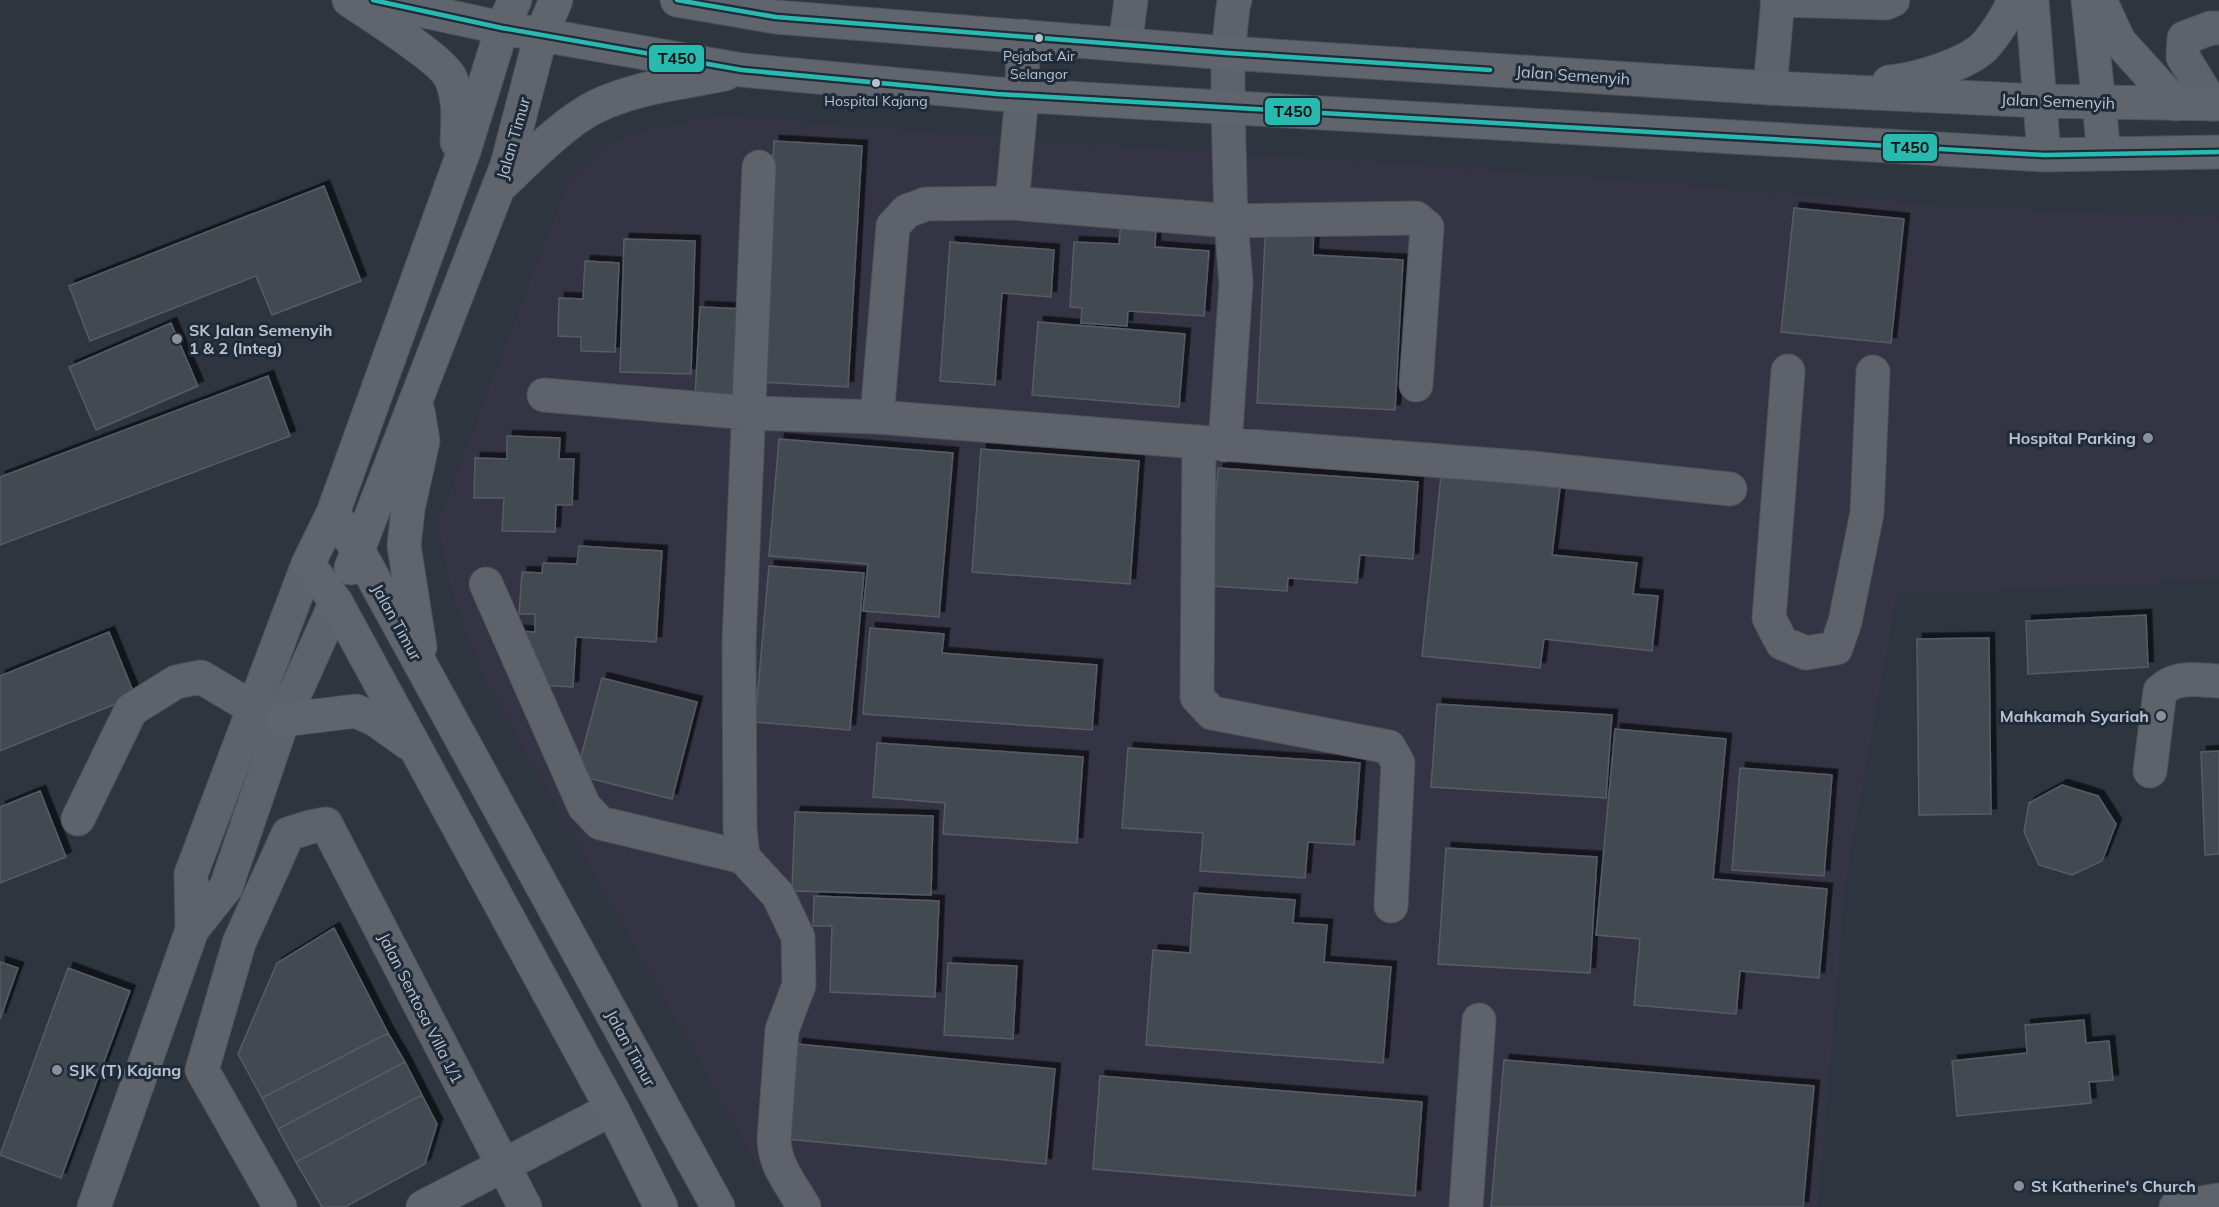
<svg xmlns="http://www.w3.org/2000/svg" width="2219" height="1207" viewBox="0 0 2219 1207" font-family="Mulish,sans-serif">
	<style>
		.medical { fill: #353444 }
		.building { fill: #434951; stroke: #565c65; stroke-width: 1.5; filter: url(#shadow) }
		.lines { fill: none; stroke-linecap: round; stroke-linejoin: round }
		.minor-casing { stroke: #4d5158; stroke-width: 35 }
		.major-casing { stroke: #4c515b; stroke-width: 35 }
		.minor { stroke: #5e636b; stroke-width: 33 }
		.major { stroke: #60656d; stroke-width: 33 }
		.bus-1-casing { stroke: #202b3a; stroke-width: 9 }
		.bus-1 { stroke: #28b9af; stroke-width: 4.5 }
		.bus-dot { fill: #b9c1ce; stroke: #202b3a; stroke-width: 2 }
		.poi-dot { fill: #88909c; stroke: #202b3a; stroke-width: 2 }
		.labels { text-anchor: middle; stroke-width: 6; stroke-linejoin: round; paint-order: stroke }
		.bus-label { font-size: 14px; fill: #b9c1ce; stroke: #202b3a }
		.street-label { font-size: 16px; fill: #b9c1ce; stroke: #202b3a }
		.poi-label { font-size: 16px; font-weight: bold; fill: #b9c1ce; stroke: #202b3a; text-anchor: start }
		.line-badge { stroke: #202b3a; stroke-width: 2 }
		.pale-badge-label { font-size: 16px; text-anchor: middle; font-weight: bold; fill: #111 }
	</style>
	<defs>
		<filter id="shadow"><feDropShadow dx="5.5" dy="-5.5" stdDeviation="0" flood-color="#0009"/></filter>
	</defs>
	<rect width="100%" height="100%" fill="#2e353e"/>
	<path class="medical" d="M721,115L1022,140L1412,164L1957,207L2219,218V579L1897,595L1846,878L1818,1207H781L483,674L455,602L442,548L439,521L570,178L606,144L650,130Z"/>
	<path class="building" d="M774,141L862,146L848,387L760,382Z
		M324,186L361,281L272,315L256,276L90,341L69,286Z
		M1794,208L1904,219L1891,343L1781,332Z
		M1266,219L1314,221L1313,255L1403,260L1395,410L1257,403Z
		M1121,222L1156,225L1155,247L1209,251L1204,316L1128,311L1127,326L1081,323L1082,308L1070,307L1074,242L1119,244Z
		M624,239L695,241L691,374L620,372Z
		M950,242L1054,250L1051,297L1002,293L995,385L940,381Z
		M585,261L619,263L615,352L581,351V337L558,336L559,298L583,299Z
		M700,307L745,309L741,398L695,396Z
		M1038,322L1185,334L1179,407L1032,395Z
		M171,323L198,386L96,430L69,367Z
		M268,376L290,436L0,545V477Z
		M507,436L560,438L559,459H574L572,505H556L555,532L502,531L504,498H474L475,458L507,459Z
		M779,439L953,453L939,617L863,611L868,564L769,556Z
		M981,449L1139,461L1130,584L972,572Z
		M1218,468L1418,482L1413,559L1360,555L1357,583L1288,578L1287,591L1210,586Z
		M1441,476L1560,488L1552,555L1637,563L1633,594L1658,596L1652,651L1544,639L1540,668L1422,656Z
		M579,546L662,551L656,642L576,637L573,687L536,685L518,631L535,632V614H519L522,572L542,573L543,563L577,564Z
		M769,566L864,573L850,730L755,722Z
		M2146,615L2148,667L2028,674L2026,621Z
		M870,628L944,634L942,653L1097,665L1092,730L863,714Z
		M109,632L135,696L0,751V676Z
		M1989,638L1991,814L1919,815L1917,639Z
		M602,678L697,702L672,799L576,775Z
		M1437,704L1612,715L1606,798L1431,787Z
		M1615,729L1726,739L1713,879L1827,889L1819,978L1740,971L1736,1014L1634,1005L1640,939L1596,935Z
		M877,743L1083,757L1077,843L943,834L945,803L873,797Z
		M1128,748L1360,763L1354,845L1308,842L1305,878L1200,871L1203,833L1122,828Z
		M2219,751V854L2205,855L2201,752Z
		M1740,768L1832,775L1824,876L1732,870Z
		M2062,785L2098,796L2116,824L2102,861L2072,875L2039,865L2024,832L2029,803Z
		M40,791L66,857L0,883V807Z
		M795,812L933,816L931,895L792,891Z
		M1446,848L1597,857L1590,973L1438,964Z
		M1194,893L1295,900L1293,923L1327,925L1324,962L1391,967L1383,1063L1146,1045L1153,950L1190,953Z
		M814,896L939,901L935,997L830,992L832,926H813Z
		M334,928L388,1033L262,1098L238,1054L277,963Z
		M0,962L18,968L0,1019Z
		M948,963L1017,966L1013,1039L944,1035Z
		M68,968L130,991L61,1178L0,1155Z
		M2084,1020L2086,1043L2109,1041L2113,1080L2089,1082L2091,1103L1957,1116L1952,1061L2027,1053L2025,1025Z
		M388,1033L405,1062L278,1129L262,1098Z
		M797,1044L1055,1069L1046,1164L787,1139Z
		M1504,1060L1814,1086L1803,1207H1491Z
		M405,1062L422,1095L296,1162L278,1129Z
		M1100,1076L1422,1102L1415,1196L1093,1169Z
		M422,1095L437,1124L425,1164L345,1207H322L296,1162Z"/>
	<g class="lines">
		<g class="minor-casing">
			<path id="minor" d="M1777,0L1886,3L1893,0
				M1125,45L1131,0
				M1770,88L1778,0
				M2212,104L2183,57L2184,38L2211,28H2219
				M759,167L739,643L740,828L743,857L778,895L798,937L799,985L782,1030L774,1140C775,1167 792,1185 804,1207
				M1012,203L1022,95L1023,36
				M1788,371L1769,618L1782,643L1806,653L1836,648L1845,622L1867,513L1873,372
				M1416,385L1427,227L1416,218L1231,221L1012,203L926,204L907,211L893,226L877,417L1532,468L1730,489
				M544,395L750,413L877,417
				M1199,442L1197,697L1212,713L1389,747L1398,763L1391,906
				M1225,445L1236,283L1231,221L1228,108V53L1233,7L1235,0
				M486,584L584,806L600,823L743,857
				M2150,771L2160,691C2177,675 2197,680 2219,681
				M78,819L131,710L176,682L201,677L253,708L273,716
				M192,930L191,874L308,564
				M94,1207L192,930L226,887L283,720L336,602
				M280,1207L202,1070L239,943L288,834L310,827L326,824L525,1207
				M423,1207L612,1109
				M1466,1207L1479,1020
				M2176,1207L2219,1200"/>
		</g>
		<g class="major-casing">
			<path id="major" d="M349,0C370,14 441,59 450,77C460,98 458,120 457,142
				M373,0L502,28L742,70L997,94L2044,155L2219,152
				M515,0L502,28L465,148L333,513L308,564L336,602L612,1109L661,1207
				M677,0L776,17L1228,53L1770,88L2041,101L2219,104
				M2032,0L2044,155
				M2088,0L2104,153
				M2100,0L2119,41L2176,104
				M1889,82C1914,80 1965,65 1984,47C1995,35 2008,15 2014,0
				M499,187C525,163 564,122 595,107C635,87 683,83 725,74
				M418,411L423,441L408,509L404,546L420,647
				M333,513L359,552L718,1207
				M351,568L507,165L541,35L556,0
				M283,720L356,711L376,720L408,743"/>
		</g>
		<use href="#minor" class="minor"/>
		<use href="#major" class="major"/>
		<g class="bus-1-casing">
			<path id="bus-1" d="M373,0L502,28L742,70L997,94L2044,155L2219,152
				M677,0L776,17L1228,53L1490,70"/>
		</g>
		<use href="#bus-1" class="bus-1"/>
	</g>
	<g class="bus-dot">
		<circle cx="1039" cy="38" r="5"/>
		<circle cx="876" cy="83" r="5"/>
	</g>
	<g class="poi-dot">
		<circle cx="177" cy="339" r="6"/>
		<circle cx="2148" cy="438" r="6"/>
		<circle cx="2161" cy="716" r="6"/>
		<circle cx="57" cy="1070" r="6"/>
		<circle cx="2019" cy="1186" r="6"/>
	</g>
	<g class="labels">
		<g class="bus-label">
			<text x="1039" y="61">Pejabat Air<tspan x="1039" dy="18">Selangor</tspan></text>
			<text x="876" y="106">Hospital Kajang</text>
		</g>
		<g class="street-label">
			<text transform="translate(1573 75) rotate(4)" y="6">Jalan Semenyih</text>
			<text transform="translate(2058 101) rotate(2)" y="6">Jalan Semenyih</text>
			<text transform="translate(513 138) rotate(-74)" y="6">Jalan Timur</text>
			<text transform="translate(397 622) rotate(61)" y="6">Jalan Timur</text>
			<text transform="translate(421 1008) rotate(63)" y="6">Jalan Sentosa Villa 1/1</text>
			<text transform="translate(631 1048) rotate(61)" y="6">Jalan Timur</text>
		</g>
		<g class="poi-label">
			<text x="189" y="336">SK Jalan Semenyih<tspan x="189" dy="18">1 &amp; 2 (Integ)</tspan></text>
			<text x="2136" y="444" text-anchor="end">Hospital Parking</text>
			<text x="2149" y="722" text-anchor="end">Mahkamah Syariah</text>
			<text x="69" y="1076">SJK (T) Kajang</text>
			<text x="2031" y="1192">St Katherine's Church</text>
		</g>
	</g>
	<g class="line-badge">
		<rect x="648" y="44" width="57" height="29" rx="6" fill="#28b9af"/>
		<rect x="1264" y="97" width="57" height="29" rx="6" fill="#28b9af"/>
		<rect x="1882" y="133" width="56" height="29" rx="6" fill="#28b9af"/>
	</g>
	<g class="pale-badge-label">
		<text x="677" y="64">T450</text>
		<text x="1293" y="117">T450</text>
		<text x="1910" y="153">T450</text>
	</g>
</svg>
